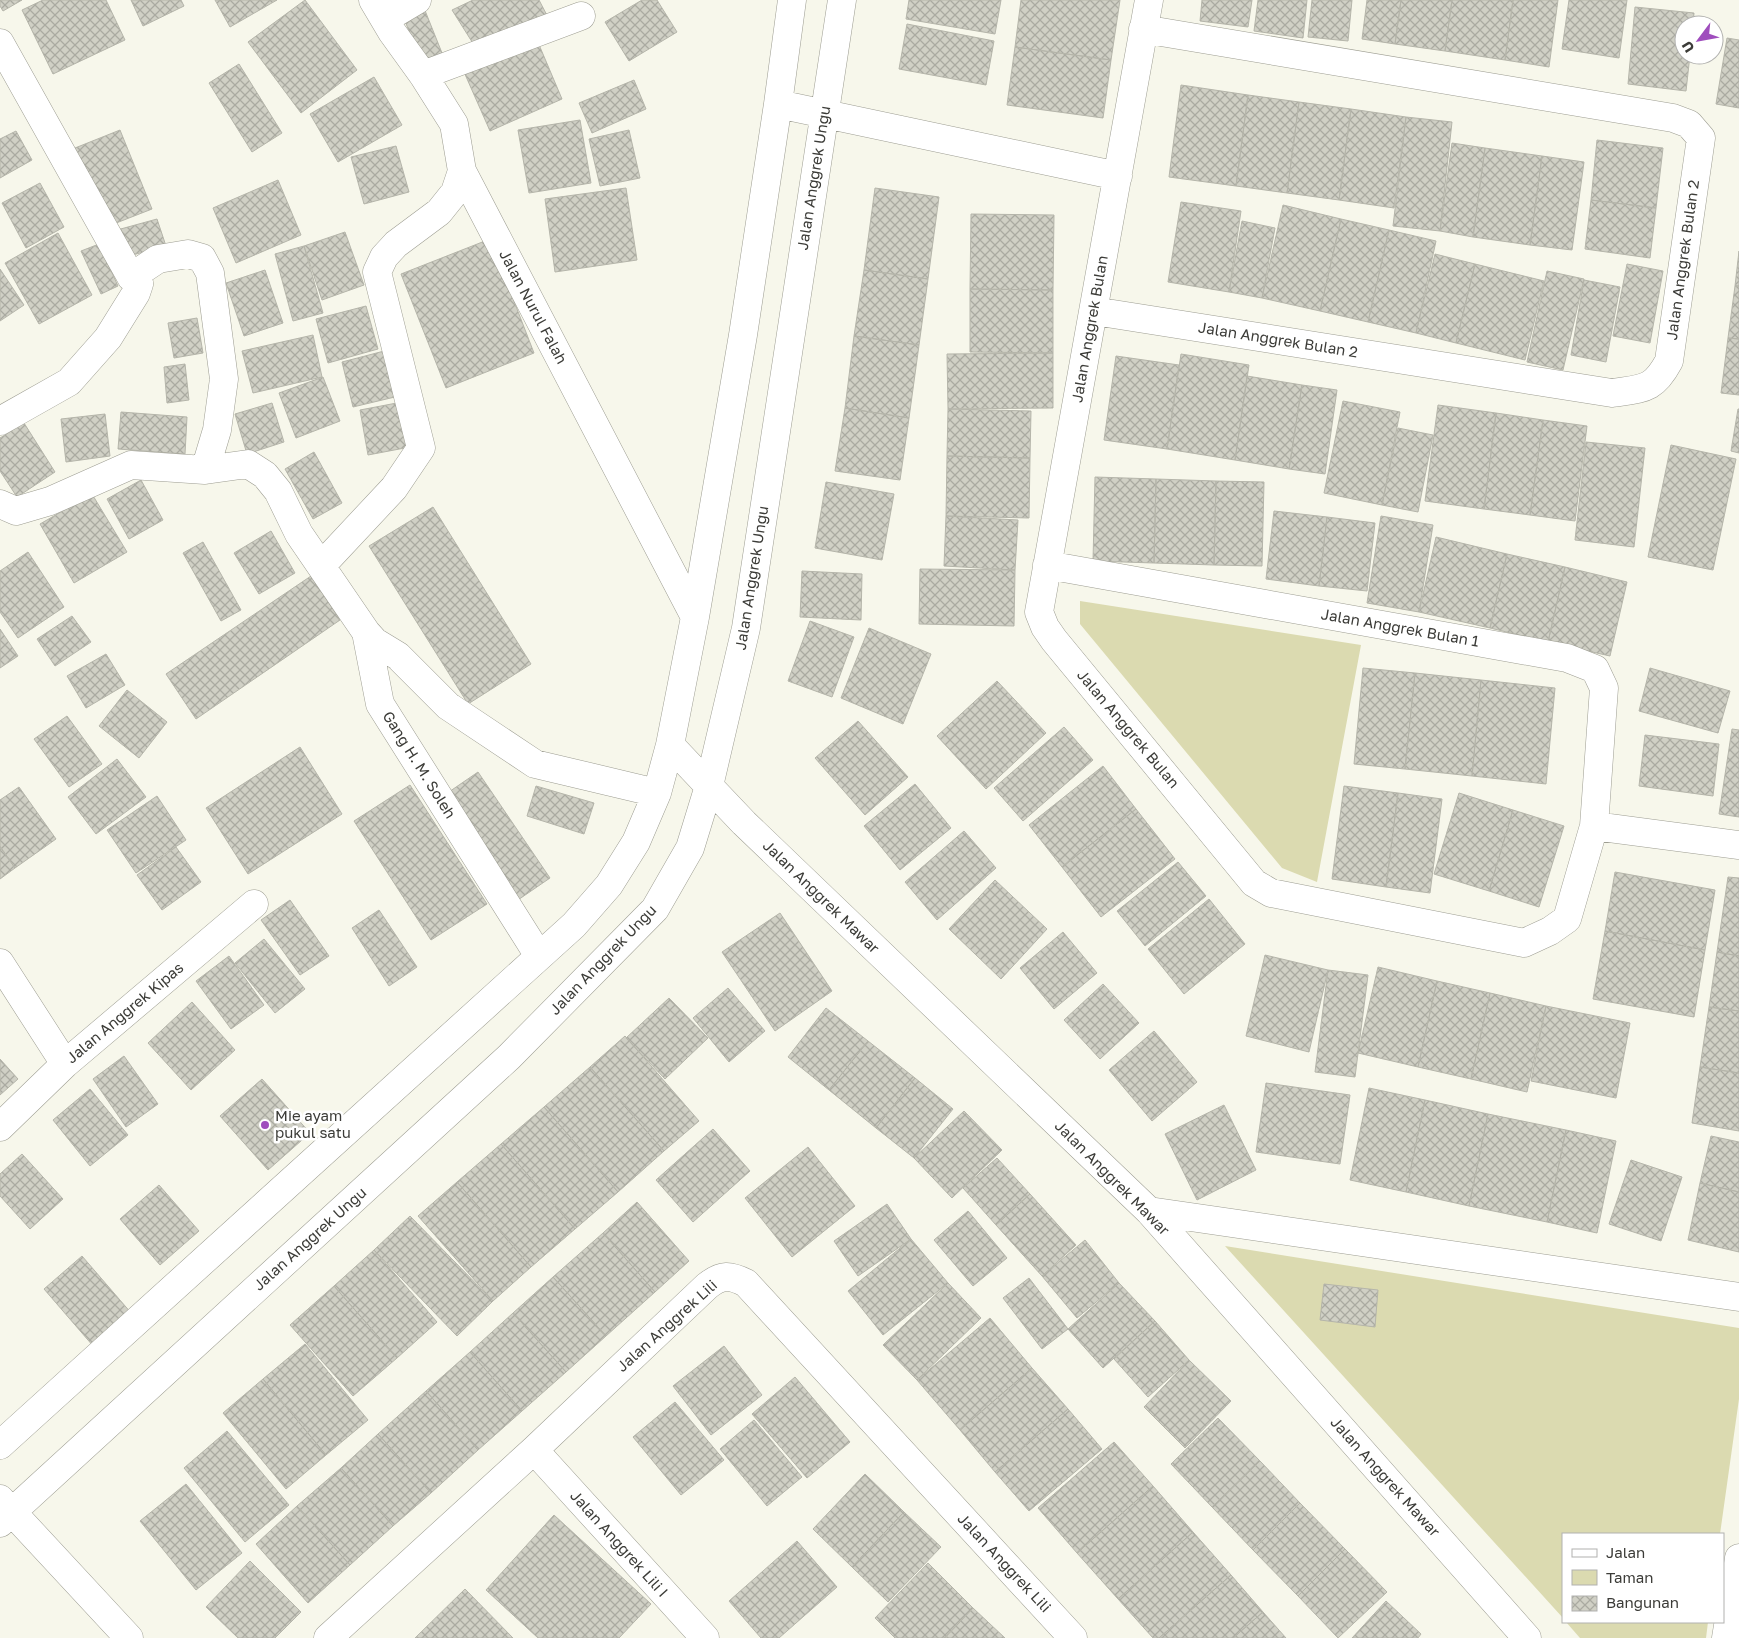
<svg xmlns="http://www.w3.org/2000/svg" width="1739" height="1638" viewBox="0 0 1739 1638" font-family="'Golos Text',sans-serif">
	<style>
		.park { fill: #dbdab0 }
		.building { fill: url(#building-cross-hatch); stroke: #b5b5aa }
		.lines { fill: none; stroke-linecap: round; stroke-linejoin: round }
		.minor-casing { stroke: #9d9d92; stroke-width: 29 }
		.minor { stroke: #fff; stroke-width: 28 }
		.poi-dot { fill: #9f4dbd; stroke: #fff; stroke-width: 2 }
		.labels { text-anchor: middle; stroke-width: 5; stroke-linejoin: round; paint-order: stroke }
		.street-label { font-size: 15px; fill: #3c3c38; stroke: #fff }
		.poi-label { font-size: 15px; fill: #3c3c38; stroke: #fff; text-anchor: start }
	</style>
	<defs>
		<pattern id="building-cross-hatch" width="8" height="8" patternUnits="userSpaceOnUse" patternTransform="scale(1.25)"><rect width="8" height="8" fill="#d0d0c5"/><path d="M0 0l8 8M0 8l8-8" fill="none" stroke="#aaaaa1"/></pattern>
	</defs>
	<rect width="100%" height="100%" fill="#f7f7eb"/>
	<path class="park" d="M1080,601L1361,645L1317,882L1282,868L1080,624Z
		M1225,1246L1739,1328V1399L1720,1534H1563V1618Z
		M1566,1622H1708L1706,1638H1580Z"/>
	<path class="building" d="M0,0H22L3,11L0,6Z
		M43,0H106L125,40L53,74L22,10Z
		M131,0H181L184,6L143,26Z
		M215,0H277L230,27Z
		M305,0L357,70L301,113L248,42Z
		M473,0H539L551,23L474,45L452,10Z
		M642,0H657L677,32L629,61L605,22Z
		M909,0H1001L995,34L906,19Z
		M1021,0H1120L1111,60L1015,47Z
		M1202,0H1252L1248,27L1200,21Z
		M1258,0H1307L1303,38L1254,31Z
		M1312,0H1352L1348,41L1308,37Z
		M1367,0H1401L1395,44L1362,39Z
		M1401,0H1452L1445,51L1395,44Z
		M1452,0H1513L1505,60L1445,51Z
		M1513,0H1558L1549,67L1505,60Z
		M1569,0H1627L1619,58L1562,49Z
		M1635,7L1694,13L1693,25H1684V55H1690L1686,91L1628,84Z
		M424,8L442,53L421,61L403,16Z
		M907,24L994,41L986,85L899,69Z
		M1727,38L1739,40V108L1716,104Z
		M537,40L562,99L490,131L464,72Z
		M1015,47L1111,60L1103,118L1007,105Z
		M239,64L282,133L252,152L209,83Z
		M374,77L402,125L338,162L310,114Z
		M634,80L646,109L592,133L579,103Z
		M1181,85L1248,95L1236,186L1169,177Z
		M1248,95L1299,102L1287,193L1236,186Z
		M1299,102L1351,109L1339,200L1287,193Z
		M1351,109L1406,117L1394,208L1339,200Z
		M1406,117L1452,122L1440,231L1393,226Z
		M580,120L591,183L529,193L518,130Z
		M120,130L152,209L106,227L75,148Z
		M629,130L640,178L600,186L589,139Z
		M16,131L32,160L0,178V139Z
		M1597,140L1663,148L1656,208L1591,200Z
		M1452,143L1485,148L1473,237L1440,231Z
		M396,146L409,192L364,204L351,157Z
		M1485,148L1542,156L1530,245L1473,237Z
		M1542,156L1584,162L1572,250L1530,245Z
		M278,180L301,235L236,263L213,208Z
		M40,183L64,227L26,248L2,203Z
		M626,188L637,260L555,272L545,199Z
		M875,188L939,197L928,279L864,270Z
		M1591,200L1656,208L1650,258L1585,249Z
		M1181,202L1241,211L1229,292L1168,282Z
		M1283,205L1341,219L1320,311L1262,298Z
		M971,214L1054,215L1053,290L970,289Z
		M157,219L166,246L125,257L117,230Z
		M1341,219L1389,230L1368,322L1320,311Z
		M1242,221L1275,228L1262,298L1229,292Z
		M1389,230L1436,241L1416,333L1368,322Z
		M345,232L364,285L322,300L304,246Z
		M58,233L92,295L39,324L5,263Z
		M490,239L534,353L446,388L401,274Z
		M99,244L118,286L101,294L81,251Z
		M304,246L323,313L293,321L275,254Z
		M1739,251V286H1735Z
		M1435,254L1475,264L1456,343L1416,333Z
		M1475,264L1544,281L1525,360L1456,343Z
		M1627,264L1663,271L1650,343L1613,336Z
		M0,269L24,305L0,321Z
		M265,270L283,323L244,336L226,283Z
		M864,270L928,279L919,345L854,336Z
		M1547,271L1584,279L1563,370L1527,362Z
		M1584,280L1620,287L1606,362L1571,355Z
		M1735,286H1739V339L1728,338Z
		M970,289L1053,290V353L970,352Z
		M366,306L378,349L328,363L316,319Z
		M197,318L203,353L174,358L168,323Z
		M313,335L322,377L253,393L242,351Z
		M854,336L919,345L909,418L845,408Z
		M1728,338L1739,339V395L1721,393Z
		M388,350L399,396L353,407L342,362Z
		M1053,353V408L948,409L947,354Z
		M1181,354L1249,365L1235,460L1167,449Z
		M1116,356L1179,365L1167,449L1104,440Z
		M185,364L189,400L167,403L164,367Z
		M1247,376L1302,385L1289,469L1235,460Z
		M323,377L340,421L296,438L279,393Z
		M1302,385L1337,390L1325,474L1289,469Z
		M1343,401L1400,412L1382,505L1324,493Z
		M402,402L410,447L368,455L360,410Z
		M272,403L284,442L247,454L235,414Z
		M1438,405L1496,413L1484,509L1425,501Z
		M845,408L909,418L900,480L835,471Z
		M948,409L1031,411L1030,458L947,456Z
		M1738,409H1739V453L1731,451Z
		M121,412L187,417L185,454L118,449Z
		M1496,413L1543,420L1530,515L1484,509Z
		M105,414L110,456L66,462L61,419Z
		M1543,420L1587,426L1575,521L1530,515Z
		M24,423L55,472L17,497L0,471V438Z
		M1398,428L1433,435L1418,512L1382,505Z
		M1586,442L1645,448L1634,547L1575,540Z
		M1671,445L1736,459L1713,570L1648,557Z
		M314,452L342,503L313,519L285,469Z
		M947,456L1030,458L1029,518L946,516Z
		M1095,477L1156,479L1154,563L1093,561Z
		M1156,479L1216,481L1214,565L1154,563Z
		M141,480L163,520L129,539L107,499Z
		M1216,481L1264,482L1262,566L1214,565Z
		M826,482L894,494L882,560L815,548Z
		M92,494L127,552L74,583L40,524Z
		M433,507L531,664L468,704L369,546Z
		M1274,511L1327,517L1319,586L1266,579Z
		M946,516L1018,520L1015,570L944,566Z
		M1381,516L1433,525L1419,612L1367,603Z
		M1327,517L1375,523L1367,591L1319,586Z
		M271,531L295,573L259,594L234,553Z
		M1436,537L1507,554L1490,628L1419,612Z
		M203,542L241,610L221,621L183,553Z
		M28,552L64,607L18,638L0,612V571Z
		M1507,554L1565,567L1548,642L1490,628Z
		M1565,567L1627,582L1610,656L1548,642Z
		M920,569L1015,570L1014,626L919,624Z
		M802,571L862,574L861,620L800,617Z
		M311,576L340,620L196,719L166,674Z
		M72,616L91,642L55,666L37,639Z
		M810,621L854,637L832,697L788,681Z
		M869,628L931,654L903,724L841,698Z
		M0,629L18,656L0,668Z
		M106,654L125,685L86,708L67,676Z
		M1363,668L1415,673L1405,769L1354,764Z
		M1650,668L1730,691L1718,733L1639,711Z
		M1415,673L1481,680L1472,776L1405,769Z
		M1481,680L1555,688L1546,784L1472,776Z
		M997,681L1046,733L986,789L937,736Z
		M127,690L167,722L139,758L99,726Z
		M67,716L102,764L69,787L34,739Z
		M858,721L908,777L865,815L815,758Z
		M1064,727L1093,760L1023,821L994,788Z
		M1732,729L1739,730V817L1719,814Z
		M1645,735L1719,744L1713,796L1639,786Z
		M300,747L342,814L248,874L206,808Z
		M117,759L146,797L96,834L68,797Z
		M1103,766L1136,809L1062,867L1029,825Z
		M478,772L550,878L515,902L443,796Z
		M915,784L951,828L900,870L864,826Z
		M410,785L487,904L431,940L354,821Z
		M536,786L594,803L584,834L527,816Z
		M1344,786L1398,793L1386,887L1332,879Z
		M19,787L56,839L15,868L0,846V800Z
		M1398,793L1442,799L1430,893L1386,887Z
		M1459,793L1513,810L1489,891L1434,874Z
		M157,796L186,840L136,873L107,830Z
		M1136,809L1175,859L1101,917L1062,867Z
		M1513,810L1564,826L1539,907L1489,891Z
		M964,831L996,868L937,920L905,882Z
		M0,847L15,868L0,879Z
		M176,847L201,882L162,910L137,875Z
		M1178,862L1206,896L1145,946L1117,911Z
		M1615,872L1715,890L1705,950L1605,931Z
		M1728,877L1739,878V956L1717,952Z
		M995,880L1047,929L1001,979L949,929Z
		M1209,899L1245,944L1184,994L1148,949Z
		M290,900L329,956L300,975L261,920Z
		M379,910L417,967L389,986L352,928Z
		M780,913L832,991L775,1031L722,952Z
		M1605,931L1705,950L1694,1017L1593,999Z
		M1063,932L1097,973L1054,1009L1020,968Z
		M264,939L305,989L275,1013L235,963Z
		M1717,952L1739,956V1011L1709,1007Z
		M1265,955L1328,970L1309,1052L1246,1036Z
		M229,956L264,1005L231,1029L196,981Z
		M1378,967L1437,981L1418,1067L1358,1053Z
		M1328,970L1368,975L1355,1077L1315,1072Z
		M1437,981L1490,993L1471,1079L1418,1067Z
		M1103,984L1139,1023L1100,1059L1064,1020Z
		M728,988L765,1031L729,1062L693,1018Z
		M1490,993L1546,1006L1527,1092L1471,1079Z
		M669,998L708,1038L665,1079L626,1038Z
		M192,1002L235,1050L191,1090L148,1043Z
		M1546,1006L1630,1023L1616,1098L1531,1081Z
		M1709,1007L1739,1011V1073L1700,1067Z
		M826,1008L868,1041L829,1090L788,1057Z
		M1154,1031L1197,1082L1152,1121L1109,1070Z
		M625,1036L699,1121L664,1151L590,1067Z
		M868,1041L915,1078L876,1128L829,1090Z
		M124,1056L158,1104L126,1127L93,1079Z
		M0,1059L18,1079L0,1095Z
		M590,1067L664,1151L618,1192L544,1107Z
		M1700,1067L1739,1073V1131L1692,1123Z
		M915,1078L953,1109L914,1158L876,1128Z
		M262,1079L310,1133L268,1170L220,1116Z
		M1266,1083L1350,1095L1340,1164L1256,1152Z
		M1369,1088L1425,1100L1406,1192L1350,1180Z
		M90,1089L128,1135L90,1166L53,1120Z
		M1425,1100L1488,1114L1469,1206L1406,1192Z
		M1224,1105L1256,1170L1197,1200L1165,1134Z
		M544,1107L618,1192L575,1229L501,1144Z
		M964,1111L1002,1150L952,1198L914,1158Z
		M1488,1114L1566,1130L1547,1222L1469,1206Z
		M713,1129L750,1171L693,1222L656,1180Z
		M1566,1130L1616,1141L1597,1233L1547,1222Z
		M1711,1136L1739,1142V1192L1700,1183Z
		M501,1144L575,1229L531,1267L457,1182Z
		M808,1147L855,1206L792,1257L745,1198Z
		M22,1154L63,1199L30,1229L0,1196V1174Z
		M997,1158L1030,1194L996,1225L963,1188Z
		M1631,1160L1682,1177L1661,1241L1609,1224Z
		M457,1182L531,1267L493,1301L418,1216Z
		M1700,1183L1739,1192V1252L1688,1240Z
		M159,1185L199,1231L160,1265L120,1219Z
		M1030,1194L1076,1245L1042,1276L996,1225Z
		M637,1202L689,1261L655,1292L603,1233Z
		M887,1204L911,1239L858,1276L834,1241Z
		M968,1211L1007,1258L973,1286L934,1240Z
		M410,1216L493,1301L457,1336L374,1250Z
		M603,1233L655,1292L606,1336L553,1277Z
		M911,1239L948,1283L883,1335L848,1291Z
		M1085,1240L1119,1283L1077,1318L1042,1276Z
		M374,1250L437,1322L397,1358L334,1286Z
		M82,1256L132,1314L94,1347L44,1289Z
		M553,1277L606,1336L566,1372L513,1313Z
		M1029,1278L1068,1329L1042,1349L1003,1298Z
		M948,1283L981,1318L917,1380L883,1345Z
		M1119,1283L1155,1321L1103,1368L1068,1329Z
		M1324,1284L1378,1290L1375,1327L1320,1320Z
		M334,1286L397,1358L353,1396L290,1325Z
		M513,1313L566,1372L522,1411L470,1352Z
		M990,1318L1032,1368L960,1430L917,1380Z
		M1155,1321L1189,1360L1148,1397L1114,1359Z
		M305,1344L368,1420L326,1455L263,1379Z
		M724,1346L762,1395L711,1435L673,1386Z
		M470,1352L522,1411L478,1450L426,1391Z
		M1189,1360L1231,1401L1185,1448L1144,1407Z
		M1032,1368L1068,1409L995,1472L960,1430Z
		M795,1377L850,1442L807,1478L752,1414Z
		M263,1379L326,1455L286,1489L223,1413Z
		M426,1391L478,1450L431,1493L378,1434Z
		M675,1402L724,1460L681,1495L633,1437Z
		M1068,1409L1102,1449L1029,1511L995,1472Z
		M1218,1418L1260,1461L1212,1507L1171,1464Z
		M754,1420L802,1477L767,1506L720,1449Z
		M227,1431L289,1505L245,1542L184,1468Z
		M378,1434L431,1493L393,1526L341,1468Z
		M1114,1442L1153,1486L1077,1553L1038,1508Z
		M1260,1461L1300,1503L1253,1550L1212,1507Z
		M341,1468L393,1526L350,1565L297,1506Z
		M865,1474L904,1512L852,1567L813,1529Z
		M186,1484L242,1553L196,1590L140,1521Z
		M1153,1486L1193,1532L1118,1599L1077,1553Z
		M1300,1503L1345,1549L1298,1596L1253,1550Z
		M297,1506L350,1565L308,1603L256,1544Z
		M904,1512L941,1547L888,1602L852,1567Z
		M554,1515L651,1604L619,1638H538L486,1590Z
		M1193,1532L1231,1575L1159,1638H1153L1118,1599Z
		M797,1541L837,1587L779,1638H761L729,1601Z
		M1345,1549L1387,1592L1338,1638L1298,1596Z
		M250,1561L301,1612L275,1638H238L206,1607Z
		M928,1563L973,1608L944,1638H895L875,1618Z
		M1231,1575L1263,1612L1233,1638H1159Z
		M465,1589L513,1638H415Z
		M1386,1601L1421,1634L1418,1638H1352Z
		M973,1608L1005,1638H945Z
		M1263,1612L1286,1638H1233Z"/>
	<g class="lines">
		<g class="minor-casing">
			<path id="minor" d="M373,0L392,32L423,75L454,124L462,171L695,617
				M1149,0L1039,612L1045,627L1054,640L1254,883L1271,893L1524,943L1550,931L1567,919L1594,826L1739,845
				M385,19L417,0
				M0,43L131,277L158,259L188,254L202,258L210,273L224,379L217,430L205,470L248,464L265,475L278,491L299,534L366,632L380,704L539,956
				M423,75L581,16
				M778,104L1118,176
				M1094,311L1612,393C1643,388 1653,391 1669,361L1701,138L1689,124L1673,118L1143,29
				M0,421L69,382L108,338L136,293L139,284L131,277
				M0,504L16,511L50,501L131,465L205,470
				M1047,565L1567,658L1595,669L1604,688L1594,826
				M321,566L394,488L421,448L377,272L384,257L396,244L439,212L455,192L462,171
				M366,632L375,642L398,656L448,706L535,764L657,793
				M670,745L744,823L1149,1211L1527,1638
				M0,963L65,1064
				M0,1127L65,1064L254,904
				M1149,1211L1739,1297
				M0,1445L574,925L609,885L636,842L657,793L670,745L695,617L743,335L778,104L792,0
				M534,1450L705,1638
				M0,1499L129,1638
				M0,1523L509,1057L655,909L690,848L709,786L746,628L842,0
				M328,1638L534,1450L707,1286C722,1274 730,1275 746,1283L1073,1638
				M1726,1638L1739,1558"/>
		</g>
		<use href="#minor" class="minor"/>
	</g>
	<circle class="poi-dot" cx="265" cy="1125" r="5"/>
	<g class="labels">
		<g class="street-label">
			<text transform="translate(814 178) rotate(-81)" y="5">Jalan Anggrek Ungu</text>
			<text transform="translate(1683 260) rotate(-82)" y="5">Jalan Anggrek Bulan 2</text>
			<text transform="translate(533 307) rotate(62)" y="5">Jalan Nurul Falah</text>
			<text transform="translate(1090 329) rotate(-80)" y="5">Jalan Anggrek Bulan</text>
			<text transform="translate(1278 340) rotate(9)" y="5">Jalan Anggrek Bulan 2</text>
			<text transform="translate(752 578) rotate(-81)" y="5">Jalan Anggrek Ungu</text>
			<text transform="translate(1400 628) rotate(10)" y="5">Jalan Anggrek Bulan 1</text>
			<text transform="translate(1128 729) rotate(50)" y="5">Jalan Anggrek Bulan</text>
			<text transform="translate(419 765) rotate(58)" y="5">Gang H. M. Soleh</text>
			<text transform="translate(821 897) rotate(44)" y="5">Jalan Anggrek Mawar</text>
			<text transform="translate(603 960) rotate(-46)" y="5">Jalan Anggrek Ungu</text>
			<text transform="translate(125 1013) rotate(-40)" y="5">Jalan Anggrek Kipas</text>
			<text transform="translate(1112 1178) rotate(45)" y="5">Jalan Anggrek Mawar</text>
			<text transform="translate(310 1239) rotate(-42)" y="5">Jalan Anggrek Ungu</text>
			<text transform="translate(667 1326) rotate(-42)" y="5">Jalan Anggrek Lili</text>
			<text transform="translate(1385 1477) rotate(48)" y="5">Jalan Anggrek Mawar</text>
			<text transform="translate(619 1544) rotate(48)" y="5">Jalan Anggrek Lili I</text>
			<text transform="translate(1004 1563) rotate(47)" y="5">Jalan Anggrek Lili</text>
		</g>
		<g class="poi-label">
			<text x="275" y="1121">Mie ayam<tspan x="275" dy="17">pukul satu</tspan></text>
		</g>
	</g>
	<rect x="1562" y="1533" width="162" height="90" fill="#ffffff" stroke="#b1b1af"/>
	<rect x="1572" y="1549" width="25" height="8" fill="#ffffff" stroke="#b1b1af"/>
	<text x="1606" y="1558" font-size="15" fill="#3c3c38">Jalan</text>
	<rect x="1572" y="1570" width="25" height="15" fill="#dbdab0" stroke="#b1b1af"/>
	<text x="1606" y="1583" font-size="15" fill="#3c3c38">Taman</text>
	<rect x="1572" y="1596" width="25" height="15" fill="url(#building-cross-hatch)" stroke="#b1b1af"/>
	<text x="1606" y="1608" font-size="15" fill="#3c3c38">Bangunan</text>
	<g transform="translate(1699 40) rotate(238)"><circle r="24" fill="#ffffff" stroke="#b1b1af"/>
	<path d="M0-4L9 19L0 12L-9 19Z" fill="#9f4dbd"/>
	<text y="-8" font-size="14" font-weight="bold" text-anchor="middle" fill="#3c3c38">U</text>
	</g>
</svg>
